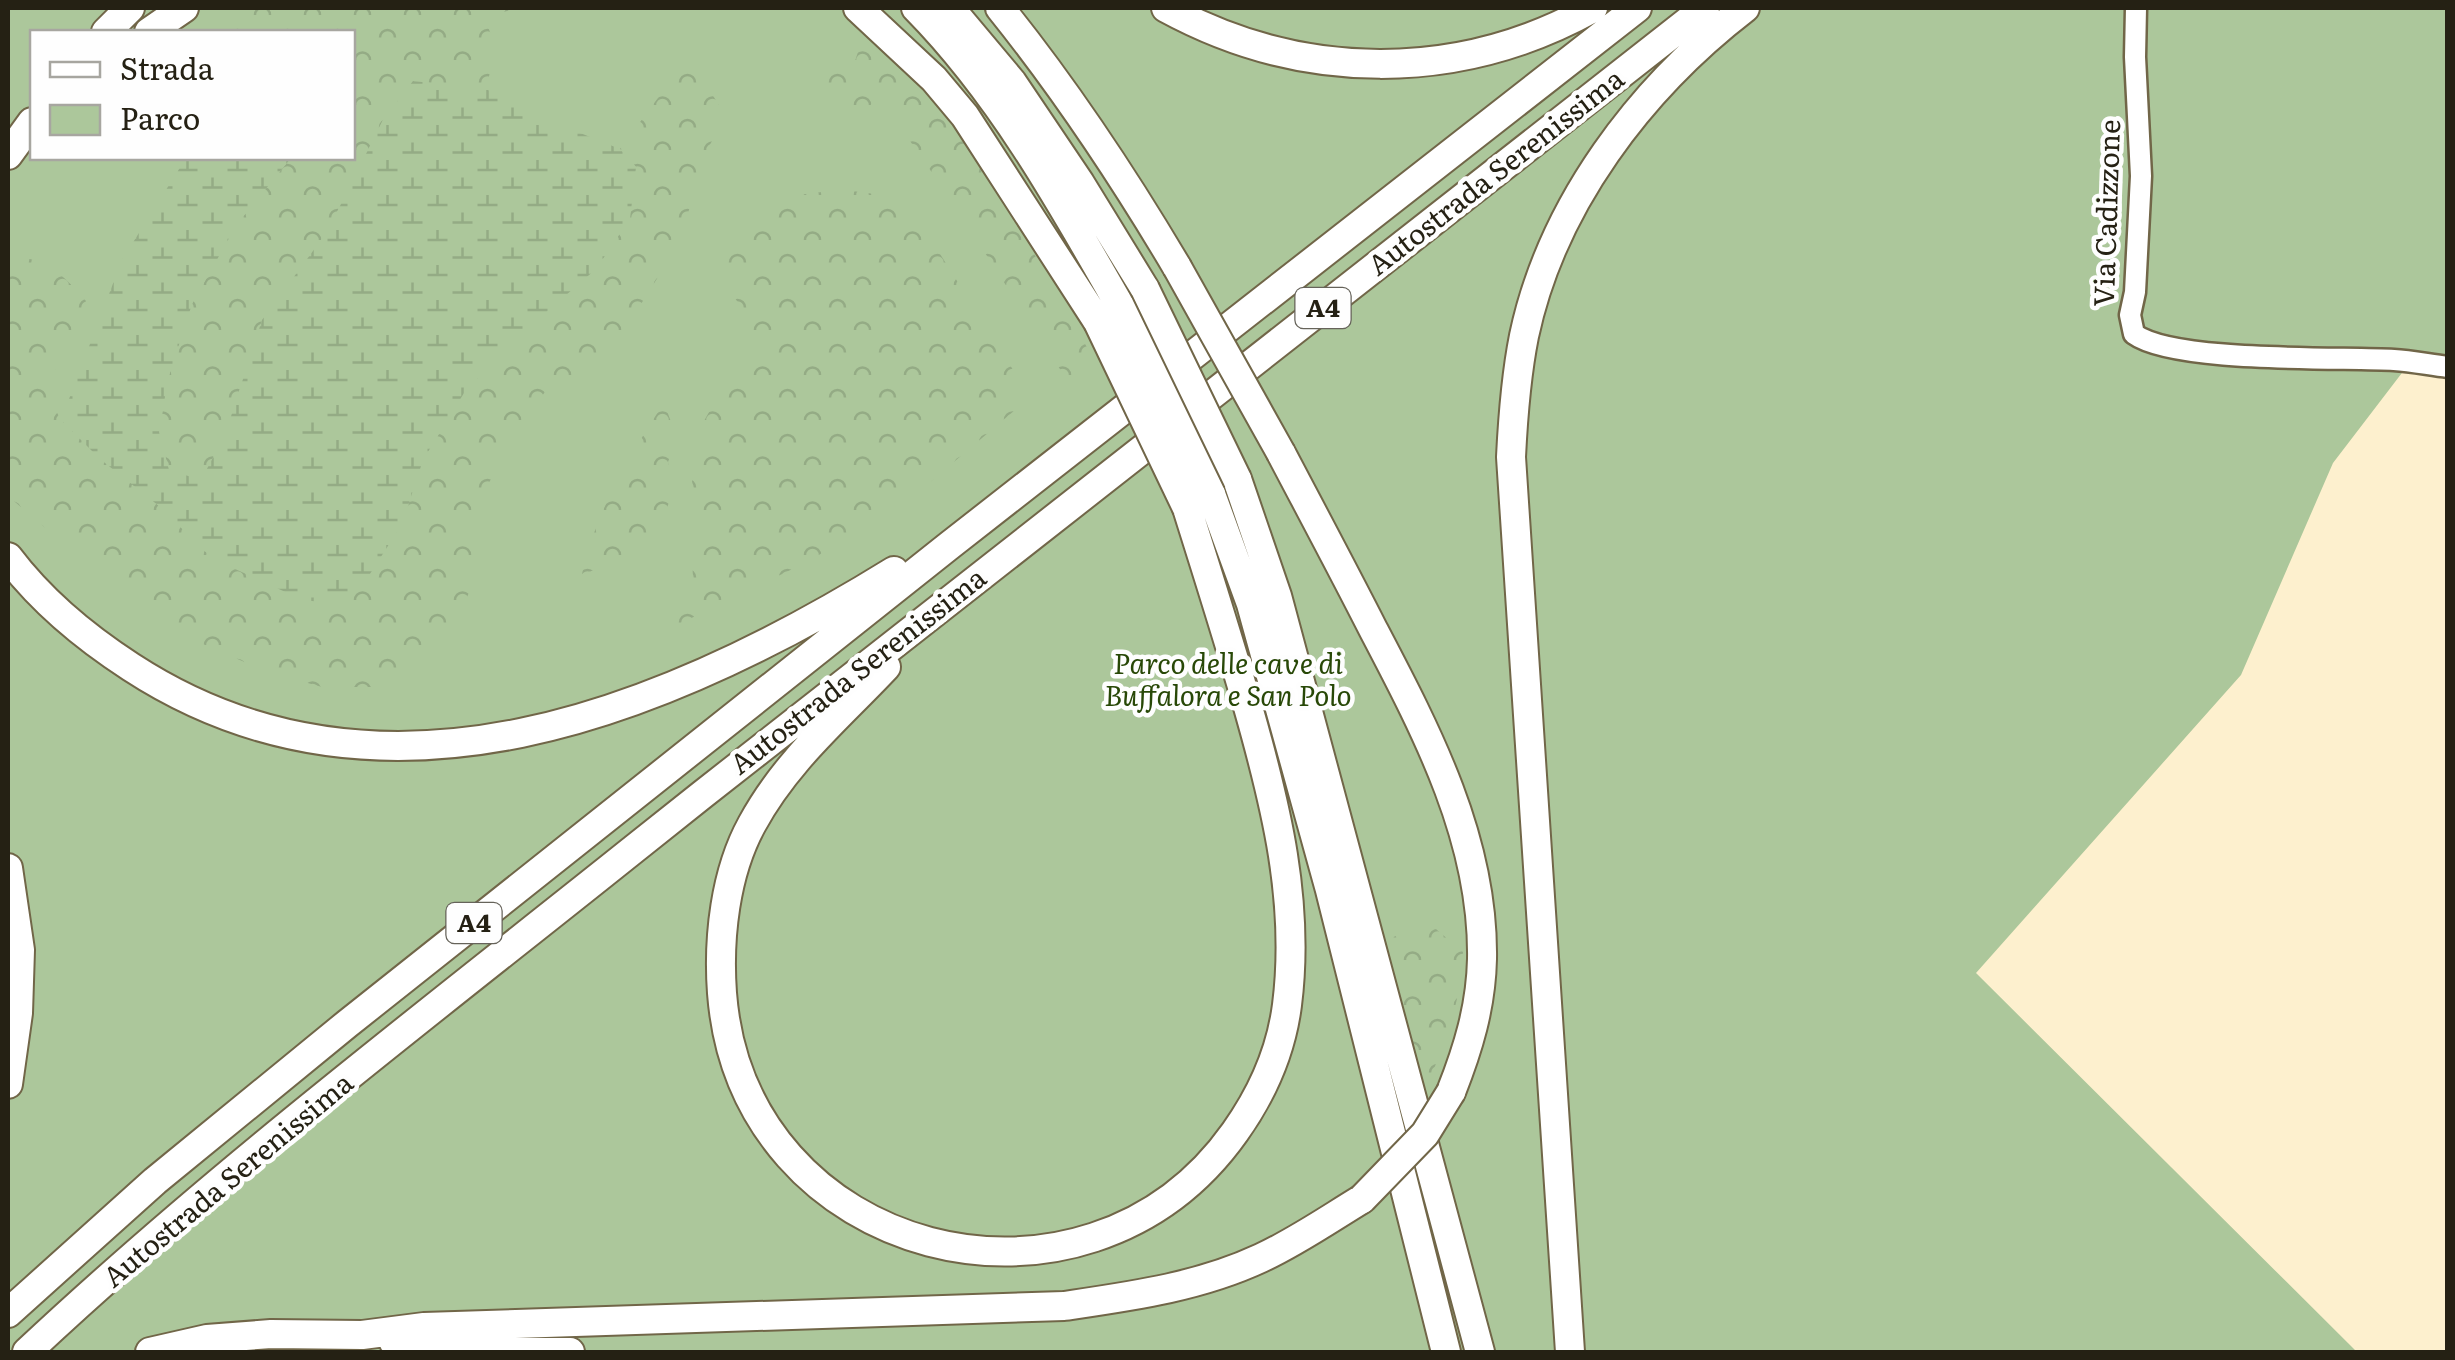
<svg xmlns="http://www.w3.org/2000/svg" width="2455" height="1360" viewBox="0 0 2455 1360" font-family="Literata,serif">
	<style>
		.green { fill: #acc79b; fill-rule: evenodd }
		.forest { fill: url(#forest-crowns) }
		.wetland { fill: url(#wetland-marsh) }
		.lines { fill: none; stroke-linecap: round; stroke-linejoin: round }
		.minor-casing { stroke: #716648; stroke-width: 25 }
		.highway-casing { stroke: #716648; stroke-width: 32 }
		.minor { stroke: #fff; stroke-width: 20 }
		.highway { stroke: #fff; stroke-width: 28 }
		.highway-bridge-casing { stroke: #716648; stroke-width: 32; stroke-linecap: butt }
		.highway-bridge { stroke: #fff; stroke-width: 28 }
		.labels { text-anchor: middle; stroke-width: 9; stroke-linejoin: round; paint-order: stroke }
		.shield { fill: #fefefe; stroke: #66635a; stroke-width: 2.5 }
		.shield-label { font-size: 25px; font-weight: bold; fill: #252114 }
		.street-label { font-size: 28px; fill: #252114; stroke: #fefefe }
		.park-label { font-size: 28px; font-style: italic; fill: #284807; stroke: #fefefe }
	</style>
	<defs>
		<pattern id="forest-crowns" width="20" height="18" patternUnits="userSpaceOnUse" patternTransform="scale(2.5)"><rect width="20" height="18" fill="#acc79b"/><path d="M2 6a3 3 0 1 1 6 0M12 15a3 3 0 1 1 6 0" fill="none" stroke="#94ab85"/></pattern>
		<pattern id="wetland-marsh" width="20" height="14" patternUnits="userSpaceOnUse" patternTransform="scale(2.5)"><rect width="20" height="14" fill="#acc79b"/><path d="M1 5h8M5 5V1M11 12h8M15 12V8" fill="none" stroke="#94ab85"/></pattern>
	</defs>
	<rect width="100%" height="100%" fill="#fdf0ce"/>
	<path class="green" d="M8,8H2447V371L2408,365L2333,463L2241,675L1976,973L2357,1352H8ZM32,32H352V158H32Z"/>
	<path class="forest" d="M256,8H519L484,17L496,47L486,89L413,81L383,120L327,232L262,320L225,435L201,480L169,470L159,433L168,379L192,304L237,224L291,158H352V32H219Z
		M865,31C969,124 1033,253 1101,372L1067,380L949,197L878,95L867,110L846,106L826,93L824,74L834,65L853,67Z
		M681,67L706,84L726,117L701,160L690,207L675,250L624,331L579,379L545,392L512,434L482,498L473,545L474,580L455,627L425,665L374,687H322L265,671L196,641L128,598L8,496V273L16,258C46,256 68,280 86,301L79,338L51,375L49,398L61,420L159,506L213,559L402,524L423,460L464,393L512,342L636,167L620,149Z
		M838,190C873,193 892,193 918,219L1022,384L1015,410L909,500L809,561L679,624L673,617L693,580L692,553L700,526L692,481L699,430L718,396L744,364L751,342L747,315L722,280L719,249L751,213L798,195Z
		M664,403L677,438L668,462L674,487L667,508L652,525L641,552C618,555 605,568 582,574C597,509 628,458 664,403Z
		M1430,924L1463,952C1461,1002 1445,1046 1424,1091L1382,941Z"/>
	<path class="wetland" d="M413,81L486,89L543,118L620,149L636,167L630,219L596,269L512,342L464,393L423,460L402,524L368,577L339,604L303,600L213,559L159,506L100,459L61,420L122,260L186,158H291L237,224L192,304L168,379L159,432L169,470L201,480L225,435L262,320L327,232L383,120Z"/>
	<g class="lines">
		<g class="minor-casing">
			<path id="minor" d="M2136,8L2135,57L2141,176L2135,292L2130,315L2134,334C2174,363 2338,357 2394,360C2412,361 2430,365 2448,367"/>
		</g>
		<g class="highway-casing">
			<path id="highway" d="M858,8L934,79L965,116L1098,322
				M916,8C1000,93 1061,202 1120,306
				M950,8L1012,82L1080,183L1145,289
				M1000,8C1066,90 1123,176 1177,267
				M1166,8C1302,82 1458,83 1593,8
				M106,32L130,8
				M149,32L184,8
				M8,155L32,122
				M1281,453C1312,512 1343,570 1373,629C1427,732 1484,840 1482,959C1481,1007 1468,1049 1451,1092
				M1237,479L1277,596L1480,1352
				M1211,494L1251,604L1330,890L1446,1352
				M8,557C42,602 83,636 131,667C381,830 666,712 894,571
				M886,667C838,718 786,761 752,824C725,873 718,938 722,993C742,1258 1084,1345 1235,1132C1262,1094 1281,1052 1287,1005C1300,903 1276,805 1248,707C1229,641 1208,575 1187,508
				M8,868L20,950L18,1013L8,1084
				M8,1313L155,1181L347,1024L950,545L1637,8
				M393,1341L424,1346L570,1352
				M27,1352C218,1173 429,1013 634,849C989,566 1348,288 1705,8
				M150,1352L207,1339L271,1334L362,1335L424,1327L1064,1306C1132,1296 1199,1287 1261,1258C1296,1242 1329,1219 1362,1199
				M1570,1352L1511,457C1513,416 1516,376 1524,336C1552,204 1641,88 1745,8"/>
		</g>
		<use href="#minor" class="minor"/>
		<use href="#highway" class="highway"/>
		<g class="highway-bridge-casing">
			<path id="highway-bridge" d="M1177,267L1281,453
				M1145,289L1237,479
				M1120,306L1211,494
				M1098,322L1187,508
				M1362,1199L1425,1134L1451,1092"/>
		</g>
		<use href="#highway-bridge" class="highway-bridge"/>
	</g>
	<g class="labels">
		<g class="shield">
			<rect x="1295.5" y="288" width="55" height="40" rx="8"/>
			<rect x="446.5" y="903" width="55" height="40" rx="8"/>
		</g>
		<g class="shield-label">
			<text x="1323" y="317">A4</text>
			<text x="474" y="932">A4</text>
		</g>
		<g class="street-label">
			<text transform="translate(1496 172) rotate(-38)" y="10">Autostrada Serenissima</text>
			<text transform="translate(2107 213) rotate(-88)" y="10">Via Cadizzone</text>
			<text transform="translate(858 671) rotate(-38)" y="10">Autostrada Serenissima</text>
			<text transform="translate(228 1180) rotate(-40)" y="10">Autostrada Serenissima</text>
		</g>
		<g class="park-label">
			<text x="1228" y="674">Parco delle cave di<tspan x="1228" dy="32">Buffalora e San Polo</tspan></text>
		</g>
	</g>
	<rect width="2455" height="1360" fill="none" stroke="#252114" stroke-width="20"/>
	<rect x="30" y="30" width="325" height="130" fill="#fefefe" stroke="#a7a6a0" stroke-width="2.5"/>
	<rect x="50" y="62" width="50" height="15" fill="#ffffff" stroke="#a7a6a0" stroke-width="2.5"/>
	<text x="120" y="80" font-size="30" fill="#252114">Strada</text>
	<rect x="50" y="105" width="50" height="30" fill="#acc79b" stroke="#a7a6a0" stroke-width="2.5"/>
	<text x="120" y="130" font-size="30" fill="#252114">Parco</text>
</svg>
